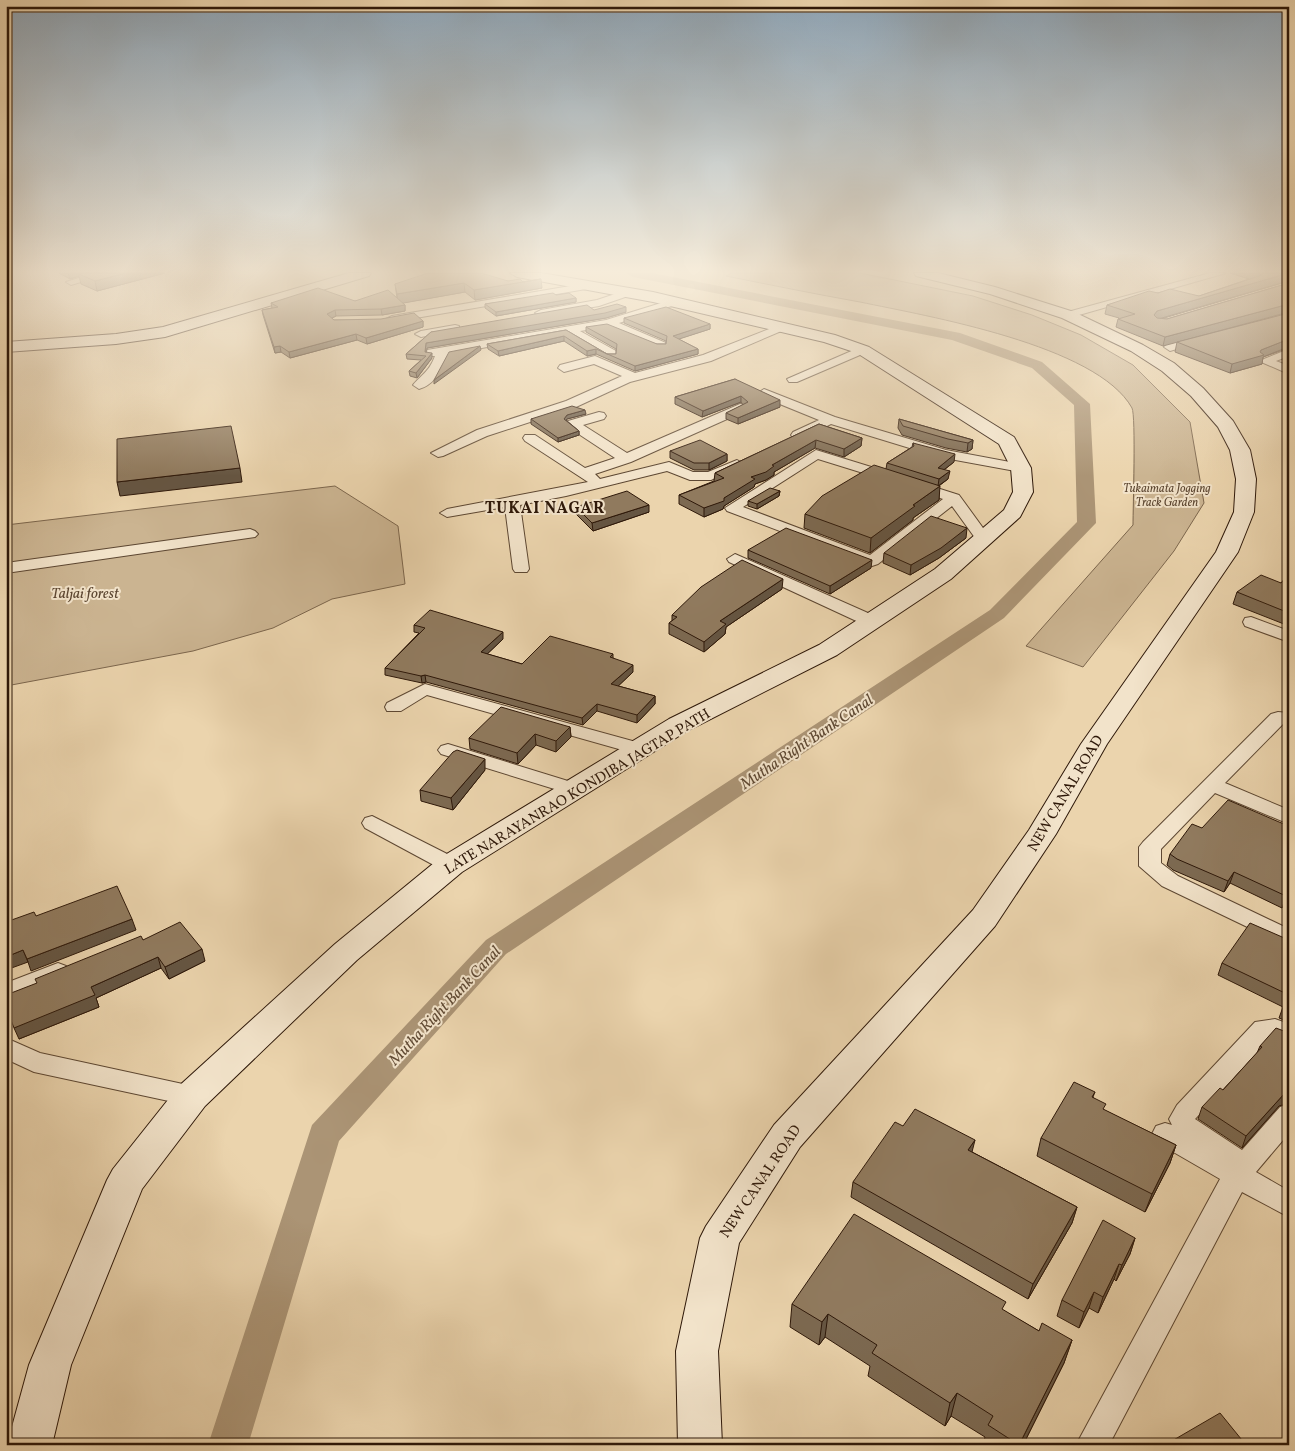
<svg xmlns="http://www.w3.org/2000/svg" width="1295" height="1451" viewBox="0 0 1295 1451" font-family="Vollkorn,serif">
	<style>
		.green { fill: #cbb491; stroke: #7c664d }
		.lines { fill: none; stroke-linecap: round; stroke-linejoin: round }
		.canal { fill: #ab9475; fill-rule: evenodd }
		.street-casing { stroke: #5d4732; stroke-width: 2 }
		.secondary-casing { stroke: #2e1809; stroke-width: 2 }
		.street { fill: #f2e3ca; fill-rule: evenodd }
		.secondary { fill: #f2e3ca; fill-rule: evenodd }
		.wall { fill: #7c6951; stroke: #2e1809 }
		.shaded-wall { fill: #655542; stroke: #2e1809 }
		.building { fill: #907a5e; stroke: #2e1809 }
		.labels { text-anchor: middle; stroke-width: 4; stroke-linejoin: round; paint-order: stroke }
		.far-park-label { font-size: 12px; font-style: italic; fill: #5d4732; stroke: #f2e3ca }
		.park-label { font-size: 15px; font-style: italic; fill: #5d4732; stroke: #f2e3ca }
		.street-label { font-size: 15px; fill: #2e1809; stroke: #f2e3ca }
		.far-district-label { font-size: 16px; font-weight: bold; letter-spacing: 1px; fill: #2e1809; stroke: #f2e3ca }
		.water-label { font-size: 16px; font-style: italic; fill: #604a34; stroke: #f2e3ca }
	</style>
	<rect width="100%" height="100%" fill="#ebd4ad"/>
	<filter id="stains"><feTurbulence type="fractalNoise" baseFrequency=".004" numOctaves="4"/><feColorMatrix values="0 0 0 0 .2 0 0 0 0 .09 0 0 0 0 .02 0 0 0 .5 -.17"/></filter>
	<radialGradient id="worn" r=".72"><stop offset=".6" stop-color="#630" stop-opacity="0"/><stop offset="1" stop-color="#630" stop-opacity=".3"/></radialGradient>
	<path class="green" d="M732,273H860L973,296L1032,315L1081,335L1133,365L1190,422L1204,503L1174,551L1083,667L1026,646L1133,525C1133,509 1136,416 1132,408C1097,345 927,316 860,302C815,294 771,285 726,276Z
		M335,486L398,526L405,584L332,599L273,628L193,651L6,686V525Z"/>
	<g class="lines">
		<path class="canal" d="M626,273H652L960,333L1042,362L1090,404L1096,523L1004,618L506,954L339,1141L248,1445H208L312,1125L486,940L990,610L1077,522L1074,405L1032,368L952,340L633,277Z"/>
		<g class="street-casing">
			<path id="street" d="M94,273H110L71,285L66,282Z
				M1210,273H1226L1072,317H1064L1062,315L1064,313Z
				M588,283L593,286L592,288L392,322L386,319L392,316Z
				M627,290L631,291V295L599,306L541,316L535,313L541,310L597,300Z
				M674,299L678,300V304L619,323L666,343V347H658L607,327L580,331L616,351V357H608L567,333L448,354C443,368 435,385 419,389L413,385C423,373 429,372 435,356H427V350L606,320Z
				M782,324L788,327L786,329L711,361L630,382L576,407L487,436L443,456L438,457L431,453L477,430L566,401L622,376L594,364L564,372L558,368L560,365L595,356L635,373L703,355Z
				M455,325L459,326V330L421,337L415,334L421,331Z
				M1200,336L1204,337V341L1170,351L1164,347L1166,345Z
				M863,346L867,348V352L797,382H789L787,379Z
				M1289,349V356L1276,361L1289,366V374L1259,361Z
				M764,389L835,417L946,450L1021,464L1028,468L1021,472L939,457L831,424L803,438H793L791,435L793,432L819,420L760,396L758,393Z
				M740,404L745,405L746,408L745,411L631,462L595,474L600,479L669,462L693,472H708L737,460L744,464L711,480H690L667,471L566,496L520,505L529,569L527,572H515L513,569L505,507L447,517L440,513L447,509L588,482L525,441L523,438L525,435H535L585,468L615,458L568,427L566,424L568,421L599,412L604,413L606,416L604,419L583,425L627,453Z
				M816,450L894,474L896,477L889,481L818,459L743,507L870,555L943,499L910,488L908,485L910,482L915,481L959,495L991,539L988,542H978L952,506L878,564L872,566L727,511L725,508Z
				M250,529L255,531L258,534L255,537L6,573V563Z
				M735,554L877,617L879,621L877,625H865L729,562L727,559Z
				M1251,617L1289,631V642L1245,626L1243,622L1245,618Z
				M425,684L647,745L650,749L647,753L640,755L427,695L401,711H387L385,707L387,703Z
				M1278,712L1289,713V725L1283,724L1225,783L1289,810V824L1215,793L1161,849V863L1178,876L1289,929V947L1162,886L1139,866V847L1143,842L1271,714Z
				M448,744L581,785L584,789L581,793L574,795L441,754L438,750L441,746Z
				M372,816L459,860L462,865L459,870L451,872L443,870L365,828L362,823L365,818Z
				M58,963L66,966L70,972L66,978L6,1002V983Z
				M1275,1019L1289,1024V1045L1271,1038L1195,1119L1242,1150L1280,1107L1289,1104V1133L1256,1172L1289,1191V1217L1242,1192L1109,1445H1076L1220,1179L1156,1142L1152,1134L1156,1126L1165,1123L1172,1125L1169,1119L1177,1105L1255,1022Z
				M6,1038L40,1053L192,1086L201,1089L205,1096L201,1103L192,1106L34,1072L6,1059Z"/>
		</g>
		<g class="secondary-casing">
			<path id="secondary" d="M349,273H371L369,276L165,337L116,344L6,352V342L116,334L163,327Z
				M510,273H541L653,292L835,335L869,347L1014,437L1031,468L1033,492L1020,517L951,579L837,655L687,731L462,872L357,960L205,1106L142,1189L71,1365L52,1445H7L29,1365L107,1180L113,1169L179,1086L335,944L440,858L669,719L819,645L935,569L1004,510L1013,492L1011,468L999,444L857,353L824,342L653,302L517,277Z
				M914,273H938L995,287L1074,312L1143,345L1174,363L1203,388L1233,421L1250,450L1256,479L1254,512L1238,552L1107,744L1056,834L995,926L800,1147L739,1243L718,1351L722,1445H678L676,1351L700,1238L706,1226L774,1125L973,910L1029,830L1081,744L1216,552L1234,512L1236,479L1230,450L1218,427L1191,396L1162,371L1131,351L1062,318L990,294L916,276Z"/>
		</g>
		<use href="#street" class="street"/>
		<use href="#secondary" class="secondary"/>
	</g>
	<path class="wall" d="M59,273H165L97,291L81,284L79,276L70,279Z
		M1230,273H1289V281L1161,319H1167L1289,283L1163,346L1116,327L1118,319L1119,318L1105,314L1107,305L1158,293L1199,296L1249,279Z
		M508,281L523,282L542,288L475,300L465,292L402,303L405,305V311L382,315L336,316L332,318L334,320L423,321V327L367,344L357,340L290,358L281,352L275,353L263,315L262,310L272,308L271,303L355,301L397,298L395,284Z
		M556,295L576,298V302L496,316L485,308V304Z
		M626,312L606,318L427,348L426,352L432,358L417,378L410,376L409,371L421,360L407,359L406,354L431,332Z
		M1289,313V348L1263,357L1262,364L1230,373L1175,352L1177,342Z
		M624,318L710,324V329L678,339L698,349V354L635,371L596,354L587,356L564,341L499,356L488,349L487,344L566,330L607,354H616V349L586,332V327L657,344H666V341L624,323Z
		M735,379L780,407L738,424L726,419V413L743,405L741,402L702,417L675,404V397Z
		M586,414L567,419L566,420L579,431V435L558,442L531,424V419Z
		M899,419L973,440L972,449L967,452L946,448L902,435L898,428Z
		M819,424L862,438L861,446L844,457L815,448L774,472V475L766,480L755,484L754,487L724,506L723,509L704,517L679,504V495L714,481L715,473Z
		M913,443L954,462L944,470L948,479L939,486V500L913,518V520L870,553L804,528L805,514L886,469L887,463L912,447Z
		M670,451L727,454V461L709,470H694L670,458Z
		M780,491L779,496L757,509L748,506V501Z
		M576,507L649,512L593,531L576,514Z
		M966,538L939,558L910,575L883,563L884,553Z
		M748,550L871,568L830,594L748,558Z
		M1289,574V626L1233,604L1237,592L1281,583Z
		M782,589L726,627L725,634L704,652L669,634V623L672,621V615Z
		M414,625L503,639L487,654L522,664L613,654V658L633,672L618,686L655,696V704L637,723L597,711L583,725L426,682L422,683L385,675V668L419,633L414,632Z
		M570,727L571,737L556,752L536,745L518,764L470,749L469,738Z
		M485,770L453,810L421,801L420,790Z
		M1289,822V908L1284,906L1282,908L1230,883L1224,892L1173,870L1167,865L1170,854L1202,828L1286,825Z
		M143,940L205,961L169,979L161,968L96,998L99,1007L19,1039Z
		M1289,940V1022L1279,1018L1283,1007L1218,975L1222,963Z
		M1289,1033L1279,1106L1242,1148L1198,1119L1202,1107L1223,1090L1257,1053L1260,1046Z
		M1095,1092L1093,1097L1104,1110L1176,1145L1170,1163L1145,1212L1037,1156L1041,1138Z
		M903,1126L972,1152L1077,1207L1072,1223L1028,1299L851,1197L853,1182Z
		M1135,1238L1130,1254L1116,1281L1114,1279L1098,1313L1089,1308L1079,1328L1057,1316L1062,1300Z
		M792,1304L1004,1311L1039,1331L1072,1340L1064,1363L1023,1445H983L985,1437L951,1416L945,1426L868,1376L870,1366L825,1337L819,1345L790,1327Z"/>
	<path class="shaded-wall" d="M68,273H89L79,274V276L70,279Z
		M126,273H165L97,291L95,281Z
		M1289,273L1288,281L1155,320L1154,315L1157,311Z
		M541,279L542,288L475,300L474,290Z
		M464,283L465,292L398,304L397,294Z
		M576,298V302L496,316V312Z
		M1289,304V312L1163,346L1165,337Z
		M405,305V311L382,315L381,309Z
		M626,307V312L606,318L427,348L426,357L425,352L426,343Z
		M335,310L336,316L328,320L327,314Z
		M423,321V327L367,344L366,338Z
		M710,324V329L673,341V336Z
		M356,334L357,340L290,358L289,352Z
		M564,336V341L499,356L498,351Z
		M1289,339L1288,347L1263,357L1262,364L1230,373L1232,364L1261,350Z
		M280,346L281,352L275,353L274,347Z
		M480,346L481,350L434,384V380Z
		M596,349V354L587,356V351Z
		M698,349V354L635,371V366Z
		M432,353V358L417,378L416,373Z
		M741,396V402L702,417L703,411Z
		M780,400V407L738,424V418Z
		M585,410L586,414L567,419L564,423V419L567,415Z
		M579,431V435L558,442V438Z
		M862,438L861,446L844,457V449Z
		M816,440L815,448L774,472V475L766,480L755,484L754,487L724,506L723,509L704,517V508L724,498L751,477Z
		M973,440L972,449L967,452L968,443Z
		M727,454V461L709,470V463Z
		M955,454L954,462L937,475L938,468Z
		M240,468L242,482L120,496L117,482Z
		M950,471L948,479L938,486L939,479Z
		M940,486L939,500L913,518V520L870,553L871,538L913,505Z
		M780,491L779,496L757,509V504Z
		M649,505V512L593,531L592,523Z
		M967,528L966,538L939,558L910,575L911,565Z
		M872,560L871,568L830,594V586Z
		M783,579L782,589L726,627L725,634L704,652V642L720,621Z
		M503,632V639L481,660V652Z
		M633,665V672L612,692L611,684Z
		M425,675L426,682L422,683L421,676Z
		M655,696V704L637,723V715Z
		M597,704V711L583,725L582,718Z
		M570,727L571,737L556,752V741Z
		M535,734L536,745L518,764L517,753Z
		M485,759V770L453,810L451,798Z
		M1234,872L1230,883L1224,892L1228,881Z
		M1288,894L1284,906L1282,908L1286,896Z
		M132,919L136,930L31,971L27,959Z
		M202,949L205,961L169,979L165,967Z
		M23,950L28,962L6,970V957Z
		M158,957L161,968L96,998L99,1007L19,1039L14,1028L91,987Z
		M1289,1092V1103L1279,1106L1242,1148L1246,1136L1284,1094Z
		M975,1140L971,1156L968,1150Z
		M1176,1145L1170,1163L1145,1212L1152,1194Z
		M1077,1207L1072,1223L1028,1299L1033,1284Z
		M1135,1238L1130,1254L1116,1281L1122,1265Z
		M1119,1264L1114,1279L1098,1313L1103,1297Z
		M1094,1292L1089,1308L1079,1328L1084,1312Z
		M828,1314L825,1337L819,1345L822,1322Z
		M1072,1340L1064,1363L1023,1445H1019Z
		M957,1393L951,1416L945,1426L950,1403Z"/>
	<path class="building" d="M83,273H126L95,281L79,274Z
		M428,273H481L508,281L520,279L523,282L541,279L474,290L464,283L397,294L395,284Z
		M1256,273H1289L1157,311L1154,315L1157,318L1167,319L1289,283V304L1165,337L1118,319L1135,314L1107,305L1149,291L1158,293L1170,289L1199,296L1262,275Z
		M318,288L355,301L388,290L405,305L381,309L335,310L327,314L334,320L381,319L414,313L423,321L366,338L356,334L289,352L280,346L274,347L262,310L278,307L271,303Z
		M553,293L556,295L569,293L576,298L496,312L485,304Z
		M617,304L626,307L605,313L426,343L425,352L432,353L416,373L409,371L426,356L406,354L431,332L587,305L594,310Z
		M666,307L710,324L673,336L698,349L635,366L596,349L587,351L564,336L498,351L487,344L566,330L607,354H616L617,344L586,327L607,324L657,344H666L667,336L624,318Z
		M1289,313V339L1261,350L1260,352L1264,355L1232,364L1177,342Z
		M480,346L469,354L434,380L449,352Z
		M735,379L780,400L738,418L726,413L748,402L741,396L703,411L675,397Z
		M572,406L585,410L567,415L564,419L579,431L558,438L531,419Z
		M899,419L973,440L968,443L948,439L903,426Z
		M819,424L862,438L844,449L816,440L772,465L774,466L766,472L751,477L755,479L724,498V501L704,508L679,495L724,478L715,473Z
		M231,426L240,468L117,482V439Z
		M700,440L727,454L709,463H694L670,451Z
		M913,443L955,454L938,468L950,471L939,479L887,463L914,446Z
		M874,465L940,486L913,505L915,506L871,538L805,514L822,496Z
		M770,488L780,491L757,504L748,501Z
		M627,491L649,505L592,523L576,507Z
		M931,516L967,528L941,548L911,565L884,553Z
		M786,528L872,560L830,586L748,550Z
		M742,560L783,579L720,621L726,624L704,642L669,623L677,617L672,615L701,587Z
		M1289,574V613L1237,592L1261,575L1281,583Z
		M430,610L503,632L481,652L522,664L550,636L613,654L610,657L633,665L611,684L655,696L637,715L597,704L582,718L425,675L421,676L385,668L425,628L414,625Z
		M501,707L570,727L556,741L535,734L517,753L469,738Z
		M457,750L485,759L451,798L420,790L453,752Z
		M1228,800L1286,825L1288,822H1289V894H1288L1286,896L1234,872L1228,881L1177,859L1170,854L1192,824L1202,828Z
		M117,886L132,919L27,959L23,950L6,957V922L34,912L36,916Z
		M180,922L202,949L165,967L158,957L91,987L95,995L14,1028L6,1007V995L37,983L35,979L141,936L143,940Z
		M1250,923L1289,940V995L1222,963Z
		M1289,1001V1009L1283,1007Z
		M1276,1028L1289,1033V1092L1284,1094L1246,1136L1202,1107L1220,1088L1223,1090L1262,1047L1260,1046Z
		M1074,1082L1095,1092L1092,1097L1106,1104L1103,1109L1176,1145L1152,1194L1041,1138Z
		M915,1109L975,1140L968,1150L1077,1207L1033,1284L853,1182L895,1122L903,1126Z
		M854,1214L1006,1302L1002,1309L1039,1331L1042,1323L1072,1340L1019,1445L988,1425L993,1416L957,1393L950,1403L872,1353L877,1345L828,1314L822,1322L792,1304Z
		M1103,1220L1135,1238L1122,1265L1119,1264L1103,1297L1094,1292L1084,1312L1062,1300Z
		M1220,1413L1246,1445H1165Z"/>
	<linearGradient id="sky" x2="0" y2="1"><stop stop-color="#8fa7ba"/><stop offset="0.57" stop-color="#f6ecda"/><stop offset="1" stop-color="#f6ecda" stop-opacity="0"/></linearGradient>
	<rect width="1295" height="476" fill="url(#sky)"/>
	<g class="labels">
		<g class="far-park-label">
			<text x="1167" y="492">Tukaimata Jogging<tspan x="1167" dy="14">Track Garden</tspan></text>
		</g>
		<g class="park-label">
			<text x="85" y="598">Taljai forest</text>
		</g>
		<g class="street-label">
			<text transform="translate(577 791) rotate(-31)" y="5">LATE NARAYANRAO KONDIBA JAGTAP PATH</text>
			<text transform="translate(1065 793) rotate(-59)" y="5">NEW CANAL ROAD</text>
			<text transform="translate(760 1181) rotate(-56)" y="5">NEW CANAL ROAD</text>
		</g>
		<g class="far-district-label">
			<text x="545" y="513">TUKAI NAGAR</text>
		</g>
		<g class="water-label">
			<text transform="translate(806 741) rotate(-34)" y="6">Mutha Right Bank Canal</text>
			<text transform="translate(444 1005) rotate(-47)" y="6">Mutha Right Bank Canal</text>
		</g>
	</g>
	<rect width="1295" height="1451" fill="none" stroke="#ebd4ad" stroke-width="25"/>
	<rect x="8" y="8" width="1280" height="1436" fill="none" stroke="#2e1809" stroke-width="2.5"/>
	<rect x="12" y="12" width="1270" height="1426" fill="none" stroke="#2e1809"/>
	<rect width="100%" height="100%" filter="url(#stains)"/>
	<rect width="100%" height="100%" fill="url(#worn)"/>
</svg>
